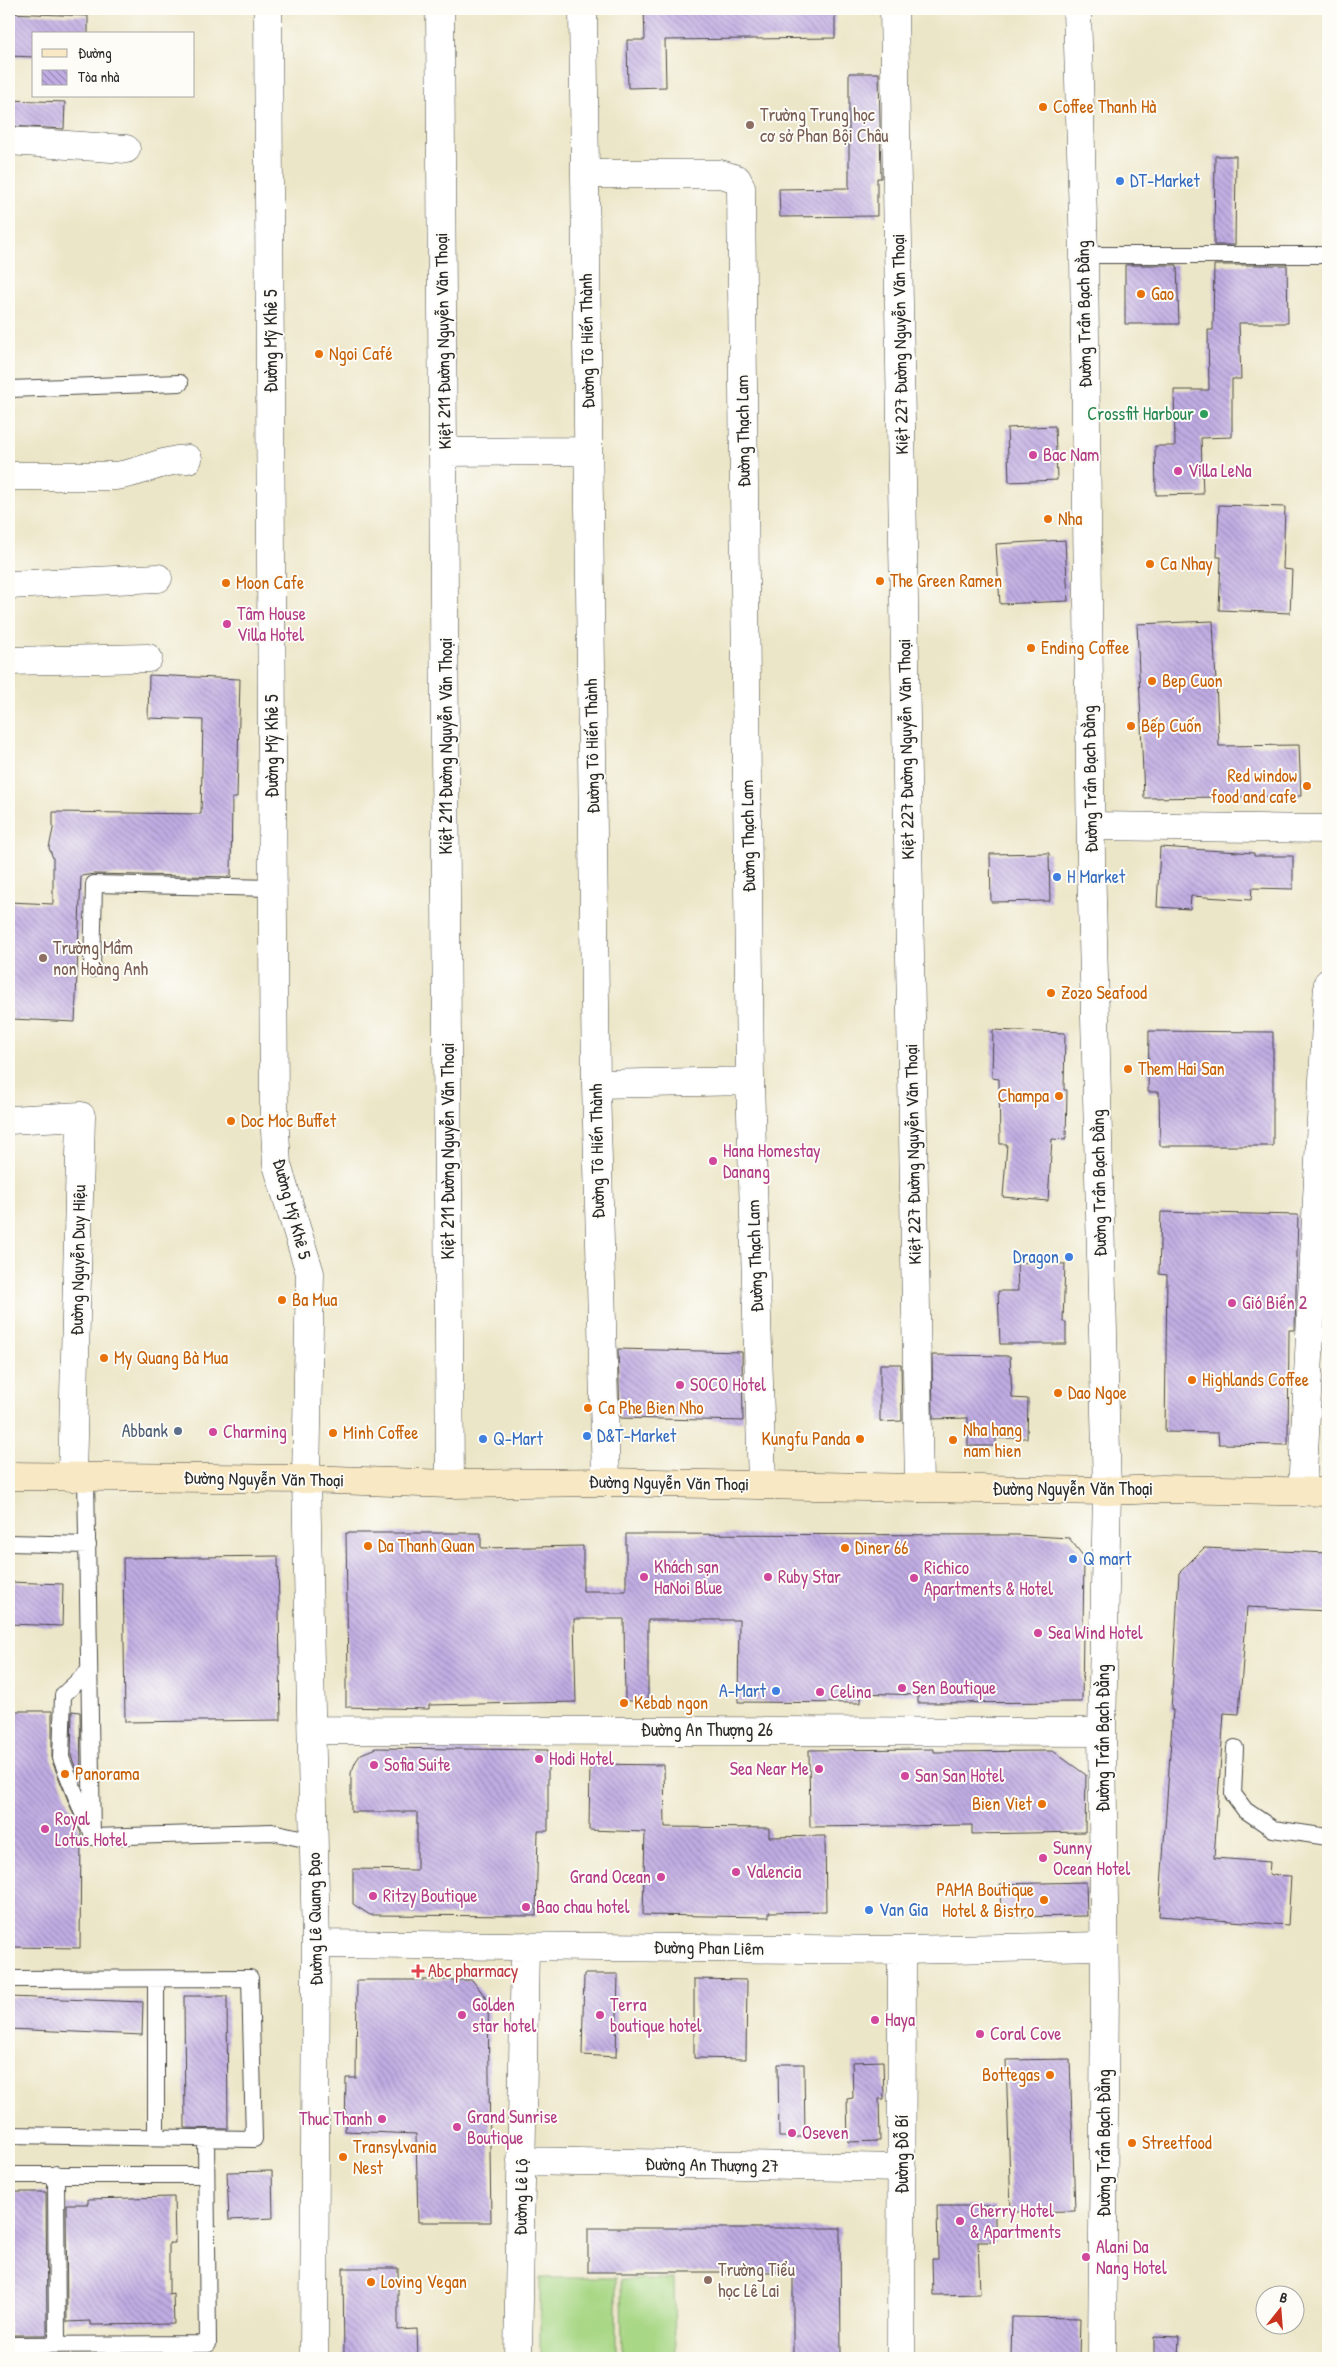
<svg xmlns="http://www.w3.org/2000/svg" width="1337" height="2367" viewBox="0 0 1337 2367" font-family="'Patrick Hand',sans-serif">
	<style>
		.pitch { fill: #a8d785; stroke: #6a8158 }
		.building { fill: url(#building-back-hatch) }
		.lines { fill: none; stroke-linecap: round; stroke-linejoin: round }
		.lane-casing { stroke: #484743; stroke-width: 18 }
		.street-casing { stroke: #484743; stroke-width: 29 }
		.secondary-casing { stroke: #484743; stroke-width: 29 }
		.lane { stroke: #fff; stroke-width: 16 }
		.street { stroke: #fff; stroke-width: 28 }
		.secondary { stroke: #f8e8c3; stroke-width: 28 }
		.food-dot { fill: #e8710a; stroke: #fdfcf7; stroke-width: 2 }
		.education-dot { fill: #8d6e63; stroke: #fdfcf7; stroke-width: 2 }
		.shop-dot { fill: #3f7fe0; stroke: #fdfcf7; stroke-width: 2 }
		.leisure-dot { fill: #2e9e5b; stroke: #fdfcf7; stroke-width: 2 }
		.hotel-dot { fill: #d1479c; stroke: #fdfcf7; stroke-width: 2 }
		.service-dot { fill: #5c6f8a; stroke: #fdfcf7; stroke-width: 2 }
		.health-dot { fill: #e0444e; stroke: #fdfcf7; stroke-width: 2 }
		.labels { text-anchor: middle; stroke-width: 4; stroke-linejoin: round; paint-order: stroke }
		.food-label { font-size: 18px; fill: #c56008; stroke: #fdfcf7; text-anchor: start }
		.education-label { font-size: 18px; fill: #785e54; stroke: #fdfcf7; text-anchor: start }
		.shop-label { font-size: 18px; fill: #366cbe; stroke: #fdfcf7; text-anchor: start }
		.street-label { font-size: 18px; fill: #2b2b2b; stroke: #fdfcf7 }
		.leisure-label { font-size: 18px; fill: #27864d; stroke: #fdfcf7; text-anchor: end }
		.hotel-label { font-size: 18px; fill: #b23c85; stroke: #fdfcf7; text-anchor: start }
		.service-label { font-size: 18px; fill: #4e5e75; stroke: #fdfcf7; text-anchor: end }
		.health-label { font-size: 18px; fill: #be3a42; stroke: #fdfcf7; text-anchor: start }
	</style>
	<defs>
		<pattern id="building-back-hatch" width="6" height="6" patternUnits="userSpaceOnUse" patternTransform="scale(1.25)"><rect width="6" height="6" fill="#c0ace3"/><path d="M-1 5l2 2M0 0l6 6M5-1l2 2" fill="none" stroke="#9c8cb8"/></pattern>
	</defs>
	<rect width="100%" height="100%" fill="#fdfcf7"/>
	<filter id="ink" filterUnits="userSpaceOnUse"><feTurbulence type="fractalNoise" baseFrequency=".02" numOctaves="2"/><feDisplacementMap in="SourceGraphic" scale="10" xChannelSelector="R" yChannelSelector="G"/><feConvolveMatrix kernelMatrix="1 2 1 2 8 2 1 2 1" color-interpolation-filters="sRGB"/></filter>
	<filter id="wash" filterUnits="userSpaceOnUse"><feTurbulence type="fractalNoise" baseFrequency=".0096" numOctaves="4" result="noise"/><feDisplacementMap in="SourceGraphic" scale="20" xChannelSelector="R" yChannelSelector="G"/><feGaussianBlur stdDeviation="1.12" result="paint"/><feColorMatrix in="noise" values="0 0 0 0 0 0 0 0 0 0 0 0 0 0 0 0 0 1.4 0 .05"/><feComposite in="paint" operator="in"/></filter>
	<g filter="url(#wash)">
		<rect width="100%" height="100%" fill="#ece6c8"/>
		<path class="pitch" d="M540,2278H616V2358H540Z
			M621,2279H674L675,2358H622Z"/>
		<g id="blocks">
			<path class="building" d="M644,9H835V38L665,40L666,87L628,88L627,40H645Z
				M9,13L88,16V34H34V57L9,56Z
				M849,73H879L881,178H877V216L780,217L779,189L849,188Z
				M9,100L65,102L64,129L9,126Z
				M1215,156H1236L1235,245H1214Z
				M1125,265H1177L1179,324H1125Z
				M1214,265H1287L1288,323H1239L1241,379H1232V437L1201,438L1203,494L1156,495L1155,446H1175L1174,390H1209L1208,330H1213Z
				M1055,426L1057,480L1009,482L1007,428Z
				M1219,505L1285,507L1283,569L1292,570L1290,613L1219,610L1221,557H1217Z
				M1065,540L1068,601L1000,604L996,544Z
				M1213,621L1219,746L1299,745L1301,796L1144,798L1137,624Z
				M149,675L240,679L237,798H232L231,877L94,874L81,876L75,1022L12,1019L13,1011H9V902L53,904V858L49,848L53,829V812L201,814L203,720L148,718Z
				M1160,847L1254,853V856H1293V889L1252,888L1251,900L1191,896L1190,909L1157,907Z
				M1049,853L1050,901L991,902L990,854Z
				M993,1030L1065,1033L1064,1090H1067L1066,1140L1052,1139L1048,1201L1003,1197L1007,1144H1000L999,1079L992,1078Z
				M1149,1031L1273,1032V1146H1160L1159,1092H1148Z
				M1161,1212L1298,1215L1295,1330H1289L1288,1445L1219,1444L1218,1433L1165,1432L1167,1275L1159,1274Z
				M1017,1262L1065,1264L1063,1322H1066V1344H1000L998,1291H1018Z
				M618,1349L742,1352L743,1421L620,1418Z
				M932,1355L1010,1356L1012,1398L1028,1399L1027,1438H996V1446H968V1418L933,1419Z
				M880,1364H901L902,1421L880,1422Z
				M346,1533H481V1548L583,1546V1591H626V1534L1018,1535L1069,1538L1084,1557L1082,1702L918,1703V1695L861,1693V1703L738,1702L739,1620H648V1701H625L624,1619H574L576,1702L429,1705V1709L346,1707V1679H348Z
				M1204,1548L1328,1553V1611L1247,1607L1239,1714L1224,1713L1214,1858L1270,1862L1269,1875L1291,1876L1288,1925L1159,1916L1173,1710H1171L1179,1573Z
				M278,1556L281,1720L125,1722L123,1558Z
				M9,1582L63,1584L62,1626L9,1624Z
				M9,1711H52V1761L81,1833L80,1948L9,1947Z
				M72,1711L80,1712L81,1781L71,1756Z
				M376,1748L548,1750V1831H538L536,1916L370,1915L353,1904V1869L417,1870V1812H351V1773L356,1761L361,1754Z
				M934,1749V1752L1053,1751L1086,1775L1085,1832L972,1834V1825L810,1827L809,1750Z
				M590,1764L664,1765L665,1827L769,1828V1837L825,1836L826,1911L769,1912V1917L643,1915L645,1832L589,1830Z
				M1086,1882L1087,1916L1001,1917L1000,1884Z
				M584,1974H618L616,2057L582,2055Z
				M694,1979L747,1980L746,2059L694,2058Z
				M357,1980H472L488,2000L491,2222H418L416,2134L345,2131L346,2078H356Z
				M184,1996H227L228,2129L185,2128Z
				M9,1997L143,2002L142,2035L9,2029Z
				M1070,2059L1075,2211L1011,2212L1006,2060Z
				M883,2061L884,2099H879L880,2141L848,2142L847,2099L853,2098L852,2062Z
				M778,2064H804L805,2137H779Z
				M272,2171L273,2218L229,2220L227,2172Z
				M9,2192H46L47,2335H9Z
				M174,2197L175,2243H169V2294L173,2293L174,2324L90,2325V2321L67,2322L66,2204H88V2199Z
				M937,2206H995V2242H978L980,2294L933,2295L932,2259H938Z
				M588,2228H840L841,2358H793V2272H588Z
				M343,2268H398V2330L417,2329L418,2358H344Z
				M1012,2317L1080,2318L1079,2358H1011Z
				M1154,2336L1179,2337L1178,2358H1154Z"/>
		</g>
	</g>
	<g filter="url(#ink)">
		<use href="#blocks" fill-opacity="0" stroke="#484743" stroke-width="1"/>
		<g class="lines">
			<g class="lane-casing">
				<path id="lane" d="M1084,255H1328
					M9,389L180,383
					M92,969L94,884L273,888
					M86,1477L92,1837L272,1832L314,1841
					M9,1543L88,1545
					M1235,1748L1233,1794L1245,1810L1273,1829L1328,1837
					M88,1826L61,1758L63,1695L89,1671
					M9,1979L250,1978L254,2139L9,2135
					M156,1979V2137
					M56,2174L57,2344
					M9,2175H205
					M9,2345L208,2344L206,2138"/>
			</g>
			<g class="street-casing">
				<path id="street" d="M268,9L274,1114L277,1165L310,1273L306,1479L316,1944L314,2358
					M440,9L450,1484
					M583,9L596,1084L606,1482
					M894,9L919,1488
					M1077,9L1084,255L1091,859L1107,1491L1102,1732L1105,1988L1102,2358
					M9,141L126,149
					M585,174H721L737,179L741,187L750,1081L762,1484
					M444,452L588,451
					M9,476H115C142,473 160,460 188,459
					M9,585L158,578
					M9,661L148,658
					M1091,826L1328,829
					M596,1084L750,1081
					M9,1120L81,1116L72,1477
					M1302,1492L1328,983
					M312,1730L1102,1732
					M316,1944L902,1950L1103,1946
					M521,2161L902,2168
					M518,2358L525,1946
					M901,2358L902,1950"/>
			</g>
			<g class="secondary-casing">
				<path id="secondary" d="M9,1476L306,1479L450,1484L606,1482L919,1488L1107,1491L1162,1489L1328,1492"/>
			</g>
			<use href="#lane" class="lane"/>
			<use href="#street" class="street"/>
			<use href="#secondary" class="secondary"/>
		</g>
	</g>
	<g class="food-dot">
		<circle cx="1043" cy="107" r="5"/>
		<circle cx="1141" cy="294" r="5"/>
		<circle cx="319" cy="354" r="5"/>
		<circle cx="1048" cy="519" r="5"/>
		<circle cx="1150" cy="564" r="5"/>
		<circle cx="880" cy="581" r="5"/>
		<circle cx="226" cy="583" r="5"/>
		<circle cx="1031" cy="648" r="5"/>
		<circle cx="1152" cy="681" r="5"/>
		<circle cx="1131" cy="726" r="5"/>
		<circle cx="1307" cy="786" r="5"/>
		<circle cx="1051" cy="993" r="5"/>
		<circle cx="1128" cy="1069" r="5"/>
		<circle cx="1059" cy="1096" r="5"/>
		<circle cx="231" cy="1121" r="5"/>
		<circle cx="282" cy="1300" r="5"/>
		<circle cx="104" cy="1358" r="5"/>
		<circle cx="1192" cy="1380" r="5"/>
		<circle cx="1058" cy="1393" r="5"/>
		<circle cx="588" cy="1408" r="5"/>
		<circle cx="333" cy="1433" r="5"/>
		<circle cx="860" cy="1439" r="5"/>
		<circle cx="953" cy="1440" r="5"/>
		<circle cx="368" cy="1546" r="5"/>
		<circle cx="845" cy="1548" r="5"/>
		<circle cx="624" cy="1703" r="5"/>
		<circle cx="65" cy="1774" r="5"/>
		<circle cx="1042" cy="1804" r="5"/>
		<circle cx="1044" cy="1900" r="5"/>
		<circle cx="1050" cy="2075" r="5"/>
		<circle cx="1132" cy="2143" r="5"/>
		<circle cx="343" cy="2157" r="5"/>
		<circle cx="371" cy="2282" r="5"/>
	</g>
	<g class="education-dot">
		<circle cx="750" cy="125" r="5"/>
		<circle cx="43" cy="958" r="5"/>
		<circle cx="708" cy="2280" r="5"/>
	</g>
	<g class="shop-dot">
		<circle cx="1120" cy="181" r="5"/>
		<circle cx="1057" cy="877" r="5"/>
		<circle cx="1069" cy="1257" r="5"/>
		<circle cx="587" cy="1436" r="5"/>
		<circle cx="483" cy="1439" r="5"/>
		<circle cx="1073" cy="1559" r="5"/>
		<circle cx="776" cy="1691" r="5"/>
		<circle cx="869" cy="1910" r="5"/>
	</g>
	<circle class="leisure-dot" cx="1204" cy="414" r="5"/>
	<g class="hotel-dot">
		<circle cx="1033" cy="455" r="5"/>
		<circle cx="1178" cy="471" r="5"/>
		<circle cx="227" cy="624" r="5"/>
		<circle cx="713" cy="1161" r="5"/>
		<circle cx="1232" cy="1303" r="5"/>
		<circle cx="680" cy="1385" r="5"/>
		<circle cx="213" cy="1432" r="5"/>
		<circle cx="644" cy="1577" r="5"/>
		<circle cx="768" cy="1577" r="5"/>
		<circle cx="914" cy="1578" r="5"/>
		<circle cx="1038" cy="1633" r="5"/>
		<circle cx="902" cy="1688" r="5"/>
		<circle cx="820" cy="1692" r="5"/>
		<circle cx="539" cy="1759" r="5"/>
		<circle cx="374" cy="1765" r="5"/>
		<circle cx="819" cy="1769" r="5"/>
		<circle cx="905" cy="1776" r="5"/>
		<circle cx="45" cy="1829" r="5"/>
		<circle cx="1043" cy="1858" r="5"/>
		<circle cx="736" cy="1872" r="5"/>
		<circle cx="661" cy="1877" r="5"/>
		<circle cx="373" cy="1896" r="5"/>
		<circle cx="526" cy="1907" r="5"/>
		<circle cx="462" cy="2015" r="5"/>
		<circle cx="600" cy="2015" r="5"/>
		<circle cx="875" cy="2020" r="5"/>
		<circle cx="980" cy="2034" r="5"/>
		<circle cx="382" cy="2119" r="5"/>
		<circle cx="457" cy="2127" r="5"/>
		<circle cx="792" cy="2133" r="5"/>
		<circle cx="960" cy="2221" r="5"/>
		<circle cx="1086" cy="2257" r="5"/>
	</g>
	<circle class="service-dot" cx="178" cy="1431" r="5"/>
	<path class="health-dot" d="M415.5 1963.5h5v5h5v5h-5v5h-5v-5h-5v-5h5z"/>
	<g class="labels">
		<g class="food-label">
			<text x="1053" y="113">Coffee Thanh Hà</text>
			<text x="1151" y="300">Gao</text>
			<text x="329" y="360">Ngoi Café</text>
			<text x="1058" y="525">Nha</text>
			<text x="1160" y="570">Ca Nhay</text>
			<text x="890" y="587">The Green Ramen</text>
			<text x="236" y="589">Moon Cafe</text>
			<text x="1041" y="654">Ending Coffee</text>
			<text x="1162" y="687">Bep Cuon</text>
			<text x="1141" y="732">Bếp Cuốn</text>
			<text x="1297" y="782" text-anchor="end">Red window<tspan x="1297" dy="21">food and cafe</tspan></text>
			<text x="1061" y="999">Zozo Seafood</text>
			<text x="1138" y="1075">Them Hai San</text>
			<text x="1049" y="1102" text-anchor="end">Champa</text>
			<text x="241" y="1127">Doc Moc Buffet</text>
			<text x="292" y="1306">Ba Mua</text>
			<text x="114" y="1364">My Quang Bà Mua</text>
			<text x="1202" y="1386">Highlands Coffee</text>
			<text x="1068" y="1399">Dao Ngoe</text>
			<text x="598" y="1414">Ca Phe Bien Nho</text>
			<text x="963" y="1436">Nha hang<tspan x="963" dy="21">nam hien</tspan></text>
			<text x="343" y="1439">Minh Coffee</text>
			<text x="850" y="1445" text-anchor="end">Kungfu Panda</text>
			<text x="378" y="1552">Da Thanh Quan</text>
			<text x="855" y="1554">Diner 66</text>
			<text x="634" y="1709">Kebab ngon</text>
			<text x="75" y="1780">Panorama</text>
			<text x="1032" y="1810" text-anchor="end">Bien Viet</text>
			<text x="1034" y="1896" text-anchor="end">PAMA Boutique<tspan x="1034" dy="21">Hotel &amp; Bistro</tspan></text>
			<text x="1040" y="2081" text-anchor="end">Bottegas</text>
			<text x="1142" y="2149">Streetfood</text>
			<text x="353" y="2153">Transylvania<tspan x="353" dy="21">Nest</tspan></text>
			<text x="381" y="2288">Loving Vegan</text>
		</g>
		<g class="education-label">
			<text x="760" y="121">Trường Trung học<tspan x="760" dy="21">cơ sở Phan Bội Châu</tspan></text>
			<text x="53" y="954">Trường Mầm<tspan x="53" dy="21">non Hoàng Anh</tspan></text>
			<text x="718" y="2276">Trường Tiểu<tspan x="718" dy="21">học Lê Lai</tspan></text>
		</g>
		<g class="shop-label">
			<text x="1130" y="187">DT-Market</text>
			<text x="1067" y="883">H Market</text>
			<text x="1059" y="1263" text-anchor="end">Dragon</text>
			<text x="597" y="1442">D&amp;T-Market</text>
			<text x="493" y="1445">Q-Mart</text>
			<text x="1083" y="1565">Q mart</text>
			<text x="766" y="1697" text-anchor="end">A-Mart</text>
			<text x="879" y="1916">Van Gia</text>
		</g>
		<g class="street-label">
			<text transform="translate(1084 314) rotate(-91)" y="6">Đường Trần Bạch Đằng</text>
			<text transform="translate(271 341) rotate(-90)" y="6">Đường Mỹ Khê 5</text>
			<text transform="translate(443 341) rotate(-91)" y="6">Kiệt 211 Đường Nguyễn Văn Thoại</text>
			<text transform="translate(587 341) rotate(-91)" y="6">Đường Tô Hiến Thành</text>
			<text transform="translate(900 344) rotate(-91)" y="6">Kiệt 227 Đường Nguyễn Văn Thoại</text>
			<text transform="translate(743 431) rotate(-91)" y="6">Đường Thạch Lam</text>
			<text transform="translate(272 746) rotate(-90)" y="6">Đường Mỹ Khê 5</text>
			<text transform="translate(446 746) rotate(-90)" y="6">Kiệt 211 Đường Nguyễn Văn Thoại</text>
			<text transform="translate(592 746) rotate(-91)" y="6">Đường Tô Hiến Thành</text>
			<text transform="translate(906 749) rotate(-91)" y="6">Kiệt 227 Đường Nguyễn Văn Thoại</text>
			<text transform="translate(1090 779) rotate(-91)" y="6">Đường Trần Bạch Đằng</text>
			<text transform="translate(748 836) rotate(-91)" y="6">Đường Thạch Lam</text>
			<text transform="translate(448 1151) rotate(-90)" y="6">Kiệt 211 Đường Nguyễn Văn Thoại</text>
			<text transform="translate(597 1151) rotate(-91)" y="6">Đường Tô Hiến Thành</text>
			<text transform="translate(913 1154) rotate(-91)" y="6">Kiệt 227 Đường Nguyễn Văn Thoại</text>
			<text transform="translate(1099 1183) rotate(-91)" y="6">Đường Trần Bạch Đằng</text>
			<text transform="translate(292 1209) rotate(75)" y="6">Đường Mỹ Khê 5</text>
			<text transform="translate(755 1256) rotate(-92)" y="6">Đường Thạch Lam</text>
			<text transform="translate(78 1260) rotate(-89)" y="6">Đường Nguyễn Duy Hiệu</text>
			<text transform="translate(264 1479) rotate(1)" y="6">Đường Nguyễn Văn Thoại</text>
			<text transform="translate(669 1483) rotate(1)" y="6">Đường Nguyễn Văn Thoại</text>
			<text x="1073" y="1495">Đường Nguyễn Văn Thoại</text>
			<text x="707" y="1736">Đường An Thượng 26</text>
			<text transform="translate(1103 1738) rotate(-90)" y="6">Đường Trần Bạch Đằng</text>
			<text transform="translate(315 1919) rotate(-91)" y="6">Đường Lê Quang Đạo</text>
			<text transform="translate(709 1948) rotate(1)" y="6">Đường Phan Liêm</text>
			<text transform="translate(1104 2143) rotate(-90)" y="6">Đường Trần Bạch Đằng</text>
			<text transform="translate(902 2154) rotate(-90)" y="6">Đường Đỗ Bí</text>
			<text transform="translate(712 2165) rotate(1)" y="6">Đường An Thượng 27</text>
			<text transform="translate(521 2197) rotate(-89)" y="6">Đường Lê Lộ</text>
		</g>
		<g class="leisure-label">
			<text x="1194" y="420">Crossfit Harbour</text>
		</g>
		<g class="hotel-label">
			<text x="1043" y="461">Bac Nam</text>
			<text x="1188" y="477">Villa LeNa</text>
			<text x="237" y="620">Tâm House<tspan x="237" dy="21">Villa Hotel</tspan></text>
			<text x="723" y="1157">Hana Homestay<tspan x="723" dy="21">Danang</tspan></text>
			<text x="1242" y="1309">Gió Biển 2</text>
			<text x="690" y="1391">SOCO Hotel</text>
			<text x="223" y="1438">Charming</text>
			<text x="654" y="1573">Khách sạn<tspan x="654" dy="21">HaNoi Blue</tspan></text>
			<text x="924" y="1574">Richico<tspan x="924" dy="21">Apartments &amp; Hotel</tspan></text>
			<text x="778" y="1583">Ruby Star</text>
			<text x="1048" y="1639">Sea Wind Hotel</text>
			<text x="912" y="1694">Sen Boutique</text>
			<text x="830" y="1698">Celina</text>
			<text x="549" y="1765">Hodi Hotel</text>
			<text x="384" y="1771">Sofia Suite</text>
			<text x="809" y="1775" text-anchor="end">Sea Near Me</text>
			<text x="915" y="1782">San San Hotel</text>
			<text x="55" y="1825">Royal<tspan x="55" dy="21">Lotus Hotel</tspan></text>
			<text x="1053" y="1854">Sunny<tspan x="1053" dy="21">Ocean Hotel</tspan></text>
			<text x="746" y="1878">Valencia</text>
			<text x="651" y="1883" text-anchor="end">Grand Ocean</text>
			<text x="383" y="1902">Ritzy Boutique</text>
			<text x="536" y="1913">Bao chau hotel</text>
			<text x="472" y="2011">Golden<tspan x="472" dy="21">star hotel</tspan></text>
			<text x="610" y="2011">Terra<tspan x="610" dy="21">boutique hotel</tspan></text>
			<text x="885" y="2026">Haya</text>
			<text x="990" y="2040">Coral Cove</text>
			<text x="467" y="2123">Grand Sunrise<tspan x="467" dy="21">Boutique</tspan></text>
			<text x="372" y="2125" text-anchor="end">Thuc Thanh</text>
			<text x="802" y="2139">Oseven</text>
			<text x="970" y="2217">Cherry Hotel<tspan x="970" dy="21">&amp; Apartments</tspan></text>
			<text x="1096" y="2253">Alani Da<tspan x="1096" dy="21">Nang Hotel</tspan></text>
		</g>
		<g class="service-label">
			<text x="168" y="1437">Abbank</text>
		</g>
		<g class="health-label">
			<text x="428" y="1977">Abc pharmacy</text>
		</g>
	</g>
	<rect width="1337" height="2367" fill="none" stroke="#fdfcf7" stroke-width="30"/>
	<rect x="32" y="32" width="162" height="65" fill="#fdfcf7" stroke="#a9a8a5"/>
	<rect x="42" y="49" width="25" height="8" fill="#f8e8c3" stroke="#a9a8a5"/>
	<text x="78" y="58" font-size="15" fill="#2b2b2b">Đường</text>
	<rect x="42" y="70" width="25" height="15" fill="url(#building-back-hatch)" stroke="#a9a8a5"/>
	<text x="78" y="82" font-size="15" fill="#2b2b2b">Tòa nhà</text>
	<g transform="translate(1280 2310) rotate(17)"><circle r="24" fill="#fdfcf7" stroke="#a9a8a5"/>
	<path d="M0-4L9 19L0 12L-9 19Z" fill="#c8321e"/>
	<text y="-8" font-size="14" font-weight="bold" text-anchor="middle" fill="#2b2b2b">B</text>
	</g>
</svg>
